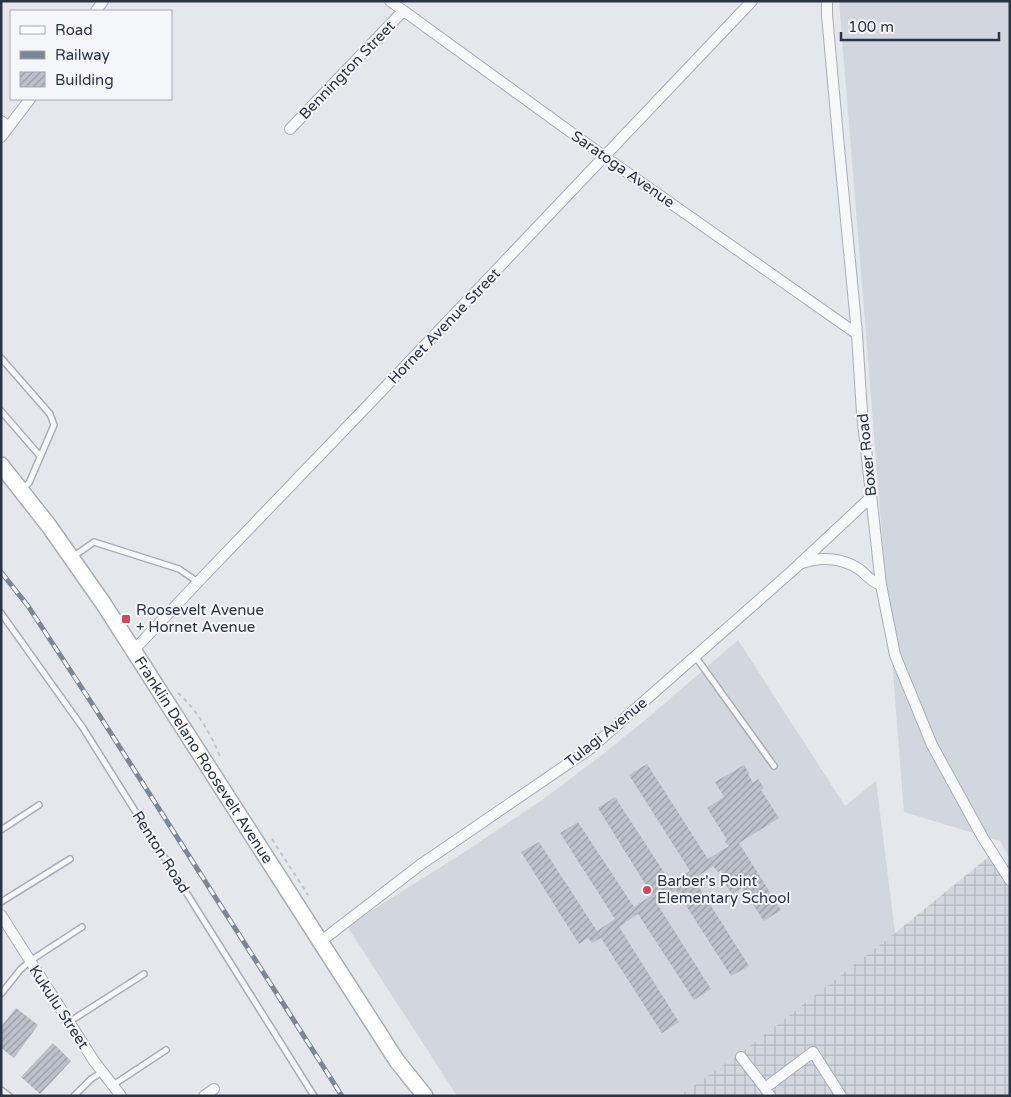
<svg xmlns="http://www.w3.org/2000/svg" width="1011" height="1097" viewBox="0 0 1011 1097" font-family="'Varela Round',sans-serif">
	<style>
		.built { fill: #d2d6de }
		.industrial { fill: url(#industrial-grid) }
		.building { fill: url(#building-hatch) }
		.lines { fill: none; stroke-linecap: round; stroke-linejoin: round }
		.service-casing { stroke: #a9aeb7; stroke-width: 8 }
		.minor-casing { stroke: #a9aeb7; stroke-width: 12 }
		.secondary-casing { stroke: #a9aeb7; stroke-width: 18 }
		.path { stroke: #c2c5cb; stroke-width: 2; stroke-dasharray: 4 4; stroke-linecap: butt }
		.service { stroke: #f7f8fa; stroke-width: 5 }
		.minor { stroke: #f7f8fa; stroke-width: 10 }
		.secondary { stroke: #fff; stroke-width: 15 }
		.rail-casing { stroke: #7d8696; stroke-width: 5 }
		.rail { stroke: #f4f6f9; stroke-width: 3; stroke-dasharray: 9; stroke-linecap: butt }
		.poi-dot { fill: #d1495b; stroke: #f4f6f9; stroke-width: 2 }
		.labels { text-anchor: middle; stroke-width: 4; stroke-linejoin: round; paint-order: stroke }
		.street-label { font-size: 15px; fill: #2b3445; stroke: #f4f6f9 }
		.poi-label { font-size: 15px; fill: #2b3445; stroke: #f4f6f9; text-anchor: start }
	</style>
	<defs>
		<pattern id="industrial-grid" width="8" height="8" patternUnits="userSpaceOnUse" patternTransform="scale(1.25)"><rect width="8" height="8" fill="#d2d6de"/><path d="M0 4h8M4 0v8" fill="none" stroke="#b4b8c0"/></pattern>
		<pattern id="building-hatch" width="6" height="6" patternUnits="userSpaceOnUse" patternTransform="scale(1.25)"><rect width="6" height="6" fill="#bbc0ca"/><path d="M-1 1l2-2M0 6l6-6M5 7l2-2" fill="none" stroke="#989da6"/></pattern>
	</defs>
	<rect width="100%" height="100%" fill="#e4e7ec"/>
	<path class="built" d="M839,1H1010V859L1000,841L904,812L867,346Z
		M738,640L845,806L876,781L895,933L747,1048L679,1096H457L347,926L463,853L545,798L598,758L649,717Z"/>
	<path class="industrial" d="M997,850L1010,872V1096H679L747,1048L895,933Z"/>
	<path class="building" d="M647,764L708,859L729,846L725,842L727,840L707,808L724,797L715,782L744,765L749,773L748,774L753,783L758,779L764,788L761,790L779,818L739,843L781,910L764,921L742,888L732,894L724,882L727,880L721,870L718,872L713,866L694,879L749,966L731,976L676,890L656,902L711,989L694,1000L638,914L619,927L679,1022L662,1033L601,938L592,943L588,938L579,944L521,852L539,842L597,931L615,919L560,833L578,822L634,907L652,895L598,808L615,797L671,883L690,871L629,775Z
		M16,1008L38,1025L14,1058L1,1048V1027Z
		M53,1043L71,1061L40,1094L21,1077Z"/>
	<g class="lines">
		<g class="service-casing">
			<path id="service" d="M1,358L50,414L54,425L29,483L22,489
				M1,411L40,456
				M74,556L94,542L179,569L198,582
				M1,613L83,728L314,1096
				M695,656L774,766
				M1,830L39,805
				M1,902L70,859
				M1,994L20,970L30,961L82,927
				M69,1022L144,974
				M113,1085L166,1050
				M1,1090L9,1096
				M74,1096L91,1079L102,1072"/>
		</g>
		<g class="minor-casing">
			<path id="minor" d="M390,1L605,157L857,334
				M827,1V15L838,137L857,334L862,413L881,585L895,655L932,745L983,838L1010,880
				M96,11L103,1
				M1,121L9,127
				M290,129L403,11
				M1,137L30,99
				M802,563C821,556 842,558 859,569C868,576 870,581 881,585
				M134,650L198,582L370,403L752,1
				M1,915L94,1061L121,1096
				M320,942L420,865L591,748L792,571L871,497
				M741,1057L765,1088
				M204,1096L214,1089
				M770,1096L765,1088L813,1052L841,1096"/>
		</g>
		<g class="secondary-casing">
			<g id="secondary">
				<path id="s1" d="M1,465L49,526L103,603L397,1061L425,1096"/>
			</g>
		</g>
		<path class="path" d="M178,693C198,711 211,734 221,759
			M272,839L308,895"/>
		<use href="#service" class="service"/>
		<use href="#minor" class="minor"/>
		<use href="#secondary" class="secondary"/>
		<g class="rail-casing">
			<path id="rail" d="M1,572L28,606L89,699L342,1096"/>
		</g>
		<use href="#rail" class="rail"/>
	</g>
	<g class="poi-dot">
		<rect x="121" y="614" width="10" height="10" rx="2.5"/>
		<circle cx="647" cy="890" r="5"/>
	</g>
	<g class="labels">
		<g class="street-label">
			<text transform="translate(347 70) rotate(-46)" y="5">Bennington Street</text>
			<text transform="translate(623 169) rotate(35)" y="5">Saratoga Avenue</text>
			<text transform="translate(444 326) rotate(-46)" y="5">Hornet Avenue Street</text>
			<text transform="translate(867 455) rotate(-96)" y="5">Boxer Road</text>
			<text transform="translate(606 732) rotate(-39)" y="5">Tulagi Avenue</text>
			<text dy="5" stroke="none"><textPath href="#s1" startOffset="358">Franklin Delano Roosevelt Avenue</textPath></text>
			<text transform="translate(161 852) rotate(58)" y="5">Renton Road</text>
			<text transform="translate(59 1007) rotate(57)" y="5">Kukulu Street</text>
		</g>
		<g class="poi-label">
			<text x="136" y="615">Roosevelt Avenue<tspan x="136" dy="17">+ Hornet Avenue</tspan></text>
			<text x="657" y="886">Barber's Point<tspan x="657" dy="17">Elementary School</tspan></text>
		</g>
	</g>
	<rect width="1011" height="1097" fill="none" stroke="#2b3445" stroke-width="5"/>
	<rect x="10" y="10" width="162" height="90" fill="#f4f6f9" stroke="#a4a8b1"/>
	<rect x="20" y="26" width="25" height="8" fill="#ffffff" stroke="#a4a8b1"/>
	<text x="55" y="35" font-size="15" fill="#2b3445">Road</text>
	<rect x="20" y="51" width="25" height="8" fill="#7d8696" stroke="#a4a8b1"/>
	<text x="55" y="60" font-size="15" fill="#2b3445">Railway</text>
	<rect x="20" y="72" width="25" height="15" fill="url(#building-hatch)" stroke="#a4a8b1"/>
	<text x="55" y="85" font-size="15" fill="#2b3445">Building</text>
	<path d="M841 32v8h158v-8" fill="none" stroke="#2b3445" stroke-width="2.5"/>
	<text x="848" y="32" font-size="15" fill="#2b3445" stroke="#f4f6f9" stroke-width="4" paint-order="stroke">100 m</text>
</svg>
